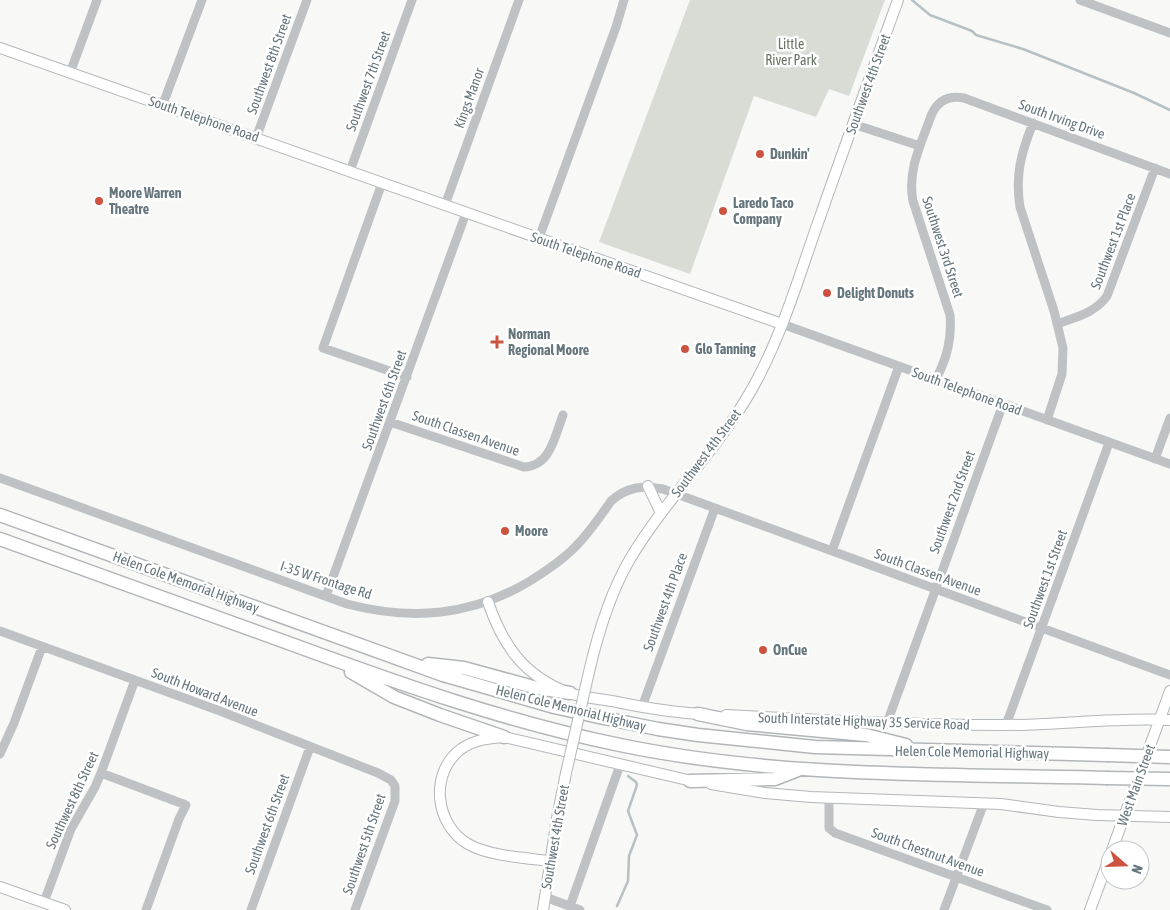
<svg xmlns="http://www.w3.org/2000/svg" width="1170" height="910" viewBox="0 0 1170 910" font-family="'Asap Condensed',sans-serif">
	<style>
		.green { fill: #d8dcd5 }
		.lines { fill: none; stroke-linecap: round; stroke-linejoin: round }
		.stream { stroke: #b6c1c4; stroke-width: 2.5 }
		.major-casing { stroke: #b2b7b9; stroke-width: 12 }
		.highway-casing { stroke: #b2b6b8; stroke-width: 15 }
		.minor { stroke: #bec2c5; stroke-width: 9 }
		.major { stroke: #fff; stroke-width: 10 }
		.highway { stroke: #fff; stroke-width: 12 }
		.major-bridge-casing { stroke: #b2b7b9; stroke-width: 12; stroke-linecap: butt }
		.highway-bridge-casing { stroke: #b2b6b8; stroke-width: 15; stroke-linecap: butt }
		.major-bridge { stroke: #fff; stroke-width: 10 }
		.highway-bridge { stroke: #fff; stroke-width: 12 }
		.poi-dot { fill: #cd5341; stroke: #fff; stroke-width: 2 }
		.labels { text-anchor: middle; stroke-width: 5; stroke-linejoin: round; paint-order: stroke }
		.park-label { font-size: 14px; fill: #697665; stroke: #fff }
		.street-label { font-size: 14px; fill: #66767d; stroke: #fff }
		.poi-label { font-size: 14px; font-weight: bold; fill: #66767d; stroke: #fff; text-anchor: start }
	</style>
	<rect width="100%" height="100%" fill="#f8f8f6"/>
	<path class="green" d="M690,0H885L849,96L829,89L816,117L754,96L690,274L599,242Z"/>
	<g class="lines">
		<path class="stream" d="M912,0L930,15L972,31L976,35L1023,49L1134,93L1170,110
			M617,906L628,881L629,856L637,835L628,811L637,785L636,782L628,776"/>
		<g class="major-casing">
			<path id="major" d="M0,48L782,324
				M648,486L661,513
				M488,602C503,646 524,676 569,693C584,698 602,699 617,702C646,708 675,713 705,714
				M589,672C598,633 610,593 630,559C668,495 725,443 759,376C785,326 801,270 820,217C845,145 872,72 898,0
				M726,715C820,720 914,725 1007,725C1062,725 1115,717 1170,720
				M711,784L765,793L811,797L1001,804L1059,812L1097,815L1170,817
				M1112,850L1170,691
				M550,861C525,858 489,856 468,844C435,825 429,773 461,749C474,740 488,738 504,737L696,782
				M0,887L65,910
				M543,910L557,818L566,773
				M1090,910L1110,856"/>
		</g>
		<g class="highway-casing">
			<path id="highway" d="M0,515L443,675L554,707L599,717L658,729L698,735L815,747L1107,755
				M0,539C97,574 194,609 291,644C400,684 507,722 620,745C779,778 944,774 1106,778
				M428,664L464,668L537,688L570,693
				M351,672L394,697L440,715L504,737
				M698,714L747,724L866,735L906,745
				M690,781L775,779L798,770"/>
		</g>
		<path class="minor" d="M1080,0L1170,33
			M70,73L97,0
			M163,104L202,0
			M1033,123C1021,153 1015,175 1020,207L1054,311L1063,348L1062,374L1047,420
			M853,124L920,146
			M256,138L307,0
			M350,171L412,0
			M382,183L323,348L407,377
			M445,205L519,0
			M539,238L616,27L624,0
			M782,324L1170,464
			M1057,324C1076,317 1095,313 1107,296L1155,168
			M936,379C947,358 952,339 950,315L913,201C907,171 921,144 931,116C937,101 948,95 964,98L1170,174
			M390,422L524,467C551,466 555,435 563,415
			M1155,459L1170,418
			M0,478L347,604C412,621 472,616 530,581C546,571 563,560 576,546C589,533 600,517 611,501C627,487 642,485 663,489L1170,675
			M832,551L899,366
			M326,596L466,213
			M0,631L220,711L378,773L391,780L395,786V801L355,910
			M642,707L715,508
			M887,723L1003,404
			M1006,725L1109,443
			M0,754L14,723L42,647
			M101,773L186,805L179,819L146,910
			M829,798V828L835,833L1047,910
			M545,897L580,910
			M44,902L71,829L95,787L101,773L135,680
			M570,906L620,765
			M251,910L310,747
			M944,910L984,803"/>
		<use href="#major" class="major"/>
		<use href="#highway" class="highway"/>
		<g class="major-bridge-casing">
			<path id="major-bridge" d="M566,773L589,672"/>
		</g>
		<g class="highway-bridge-casing">
			<path id="highway-bridge" d="M1107,755L1170,757
				M1106,778L1170,779"/>
		</g>
		<use href="#major-bridge" class="major-bridge"/>
		<use href="#highway-bridge" class="highway-bridge"/>
	</g>
	<g class="poi-dot">
		<circle cx="760" cy="154" r="5"/>
		<circle cx="99" cy="201" r="5"/>
		<circle cx="723" cy="211" r="5"/>
		<circle cx="827" cy="293" r="5"/>
		<path d="M494.5 334.5h5v5h5v5h-5v5h-5v-5h-5v-5h5z"/>
		<circle cx="685" cy="349" r="5"/>
		<circle cx="505" cy="531" r="5"/>
		<circle cx="763" cy="650" r="5"/>
	</g>
	<g class="labels">
		<g class="park-label">
			<text x="791" y="49">Little<tspan x="791" dy="16">River Park</tspan></text>
		</g>
		<g class="street-label">
			<text transform="translate(269 64) rotate(-70)" y="5">Southwest 8th Street</text>
			<text transform="translate(368 81) rotate(-70)" y="5">Southwest 7th Street</text>
			<text transform="translate(868 84) rotate(-70)" y="5">Southwest 4th Street</text>
			<text transform="translate(469 98) rotate(-70)" y="5">Kings Manor</text>
			<text transform="translate(204 119) rotate(19)" y="5">South Telephone Road</text>
			<text transform="translate(1062 119) rotate(20)" y="5">South Irving Drive</text>
			<text transform="translate(1113 241) rotate(-69)" y="5">Southwest 1st Place</text>
			<text transform="translate(943 247) rotate(72)" y="5">Southwest 3rd Street</text>
			<text transform="translate(586 255) rotate(19)" y="5">South Telephone Road</text>
			<text transform="translate(967 391) rotate(20)" y="5">South Telephone Road</text>
			<text transform="translate(384 400) rotate(-70)" y="5">Southwest 6th Street</text>
			<text transform="translate(466 433) rotate(19)" y="5">South Classen Avenue</text>
			<text transform="translate(706 453) rotate(-53)" y="5">Southwest 4th Street</text>
			<text transform="translate(952 502) rotate(-70)" y="5">Southwest 2nd Street</text>
			<text transform="translate(928 572) rotate(20)" y="5">South Classen Avenue</text>
			<text transform="translate(1045 579) rotate(-70)" y="5">Southwest 1st Street</text>
			<text transform="translate(326 580) rotate(18)" y="5">I-35 W Frontage Rd</text>
			<text transform="translate(186 582) rotate(20)" y="5">Helen Cole Memorial Highway</text>
			<text transform="translate(665 602) rotate(-70)" y="5">Southwest 4th Place</text>
			<text transform="translate(205 692) rotate(21)" y="5">South Howard Avenue</text>
			<text transform="translate(571 708) rotate(14)" y="5">Helen Cole Memorial Highway</text>
			<text transform="translate(864 721) rotate(2)" y="5">South Interstate Highway 35 Service Road</text>
			<text transform="translate(972 752) rotate(1)" y="5">Helen Cole Memorial Highway</text>
			<text transform="translate(1136 785) rotate(-70)" y="5">West Main Street</text>
			<text transform="translate(72 800) rotate(-65)" y="5">Southwest 8th Street</text>
			<text transform="translate(267 824) rotate(-70)" y="5">Southwest 6th Street</text>
			<text transform="translate(555 837) rotate(-80)" y="5">Southwest 4th Street</text>
			<text transform="translate(364 844) rotate(-71)" y="5">Southwest 5th Street</text>
			<text transform="translate(928 852) rotate(20)" y="5">South Chestnut Avenue</text>
		</g>
		<g class="poi-label">
			<text x="770" y="159">Dunkin'</text>
			<text x="109" y="198">Moore Warren<tspan x="109" dy="16">Theatre</tspan></text>
			<text x="733" y="208">Laredo Taco<tspan x="733" dy="16">Company</tspan></text>
			<text x="837" y="298">Delight Donuts</text>
			<text x="508" y="339">Norman<tspan x="508" dy="16">Regional Moore</tspan></text>
			<text x="695" y="354">Glo Tanning</text>
			<text x="515" y="536">Moore</text>
			<text x="773" y="655">OnCue</text>
		</g>
	</g>
	<g transform="translate(1125 865) rotate(110)"><circle r="24" fill="#ffffff" stroke="#c2c8cb"/>
	<path d="M0-4L9 19L0 12L-9 19Z" fill="#cd5341"/>
	<text y="-8" font-size="14" font-weight="bold" text-anchor="middle" fill="#66767d">N</text>
	</g>
</svg>
